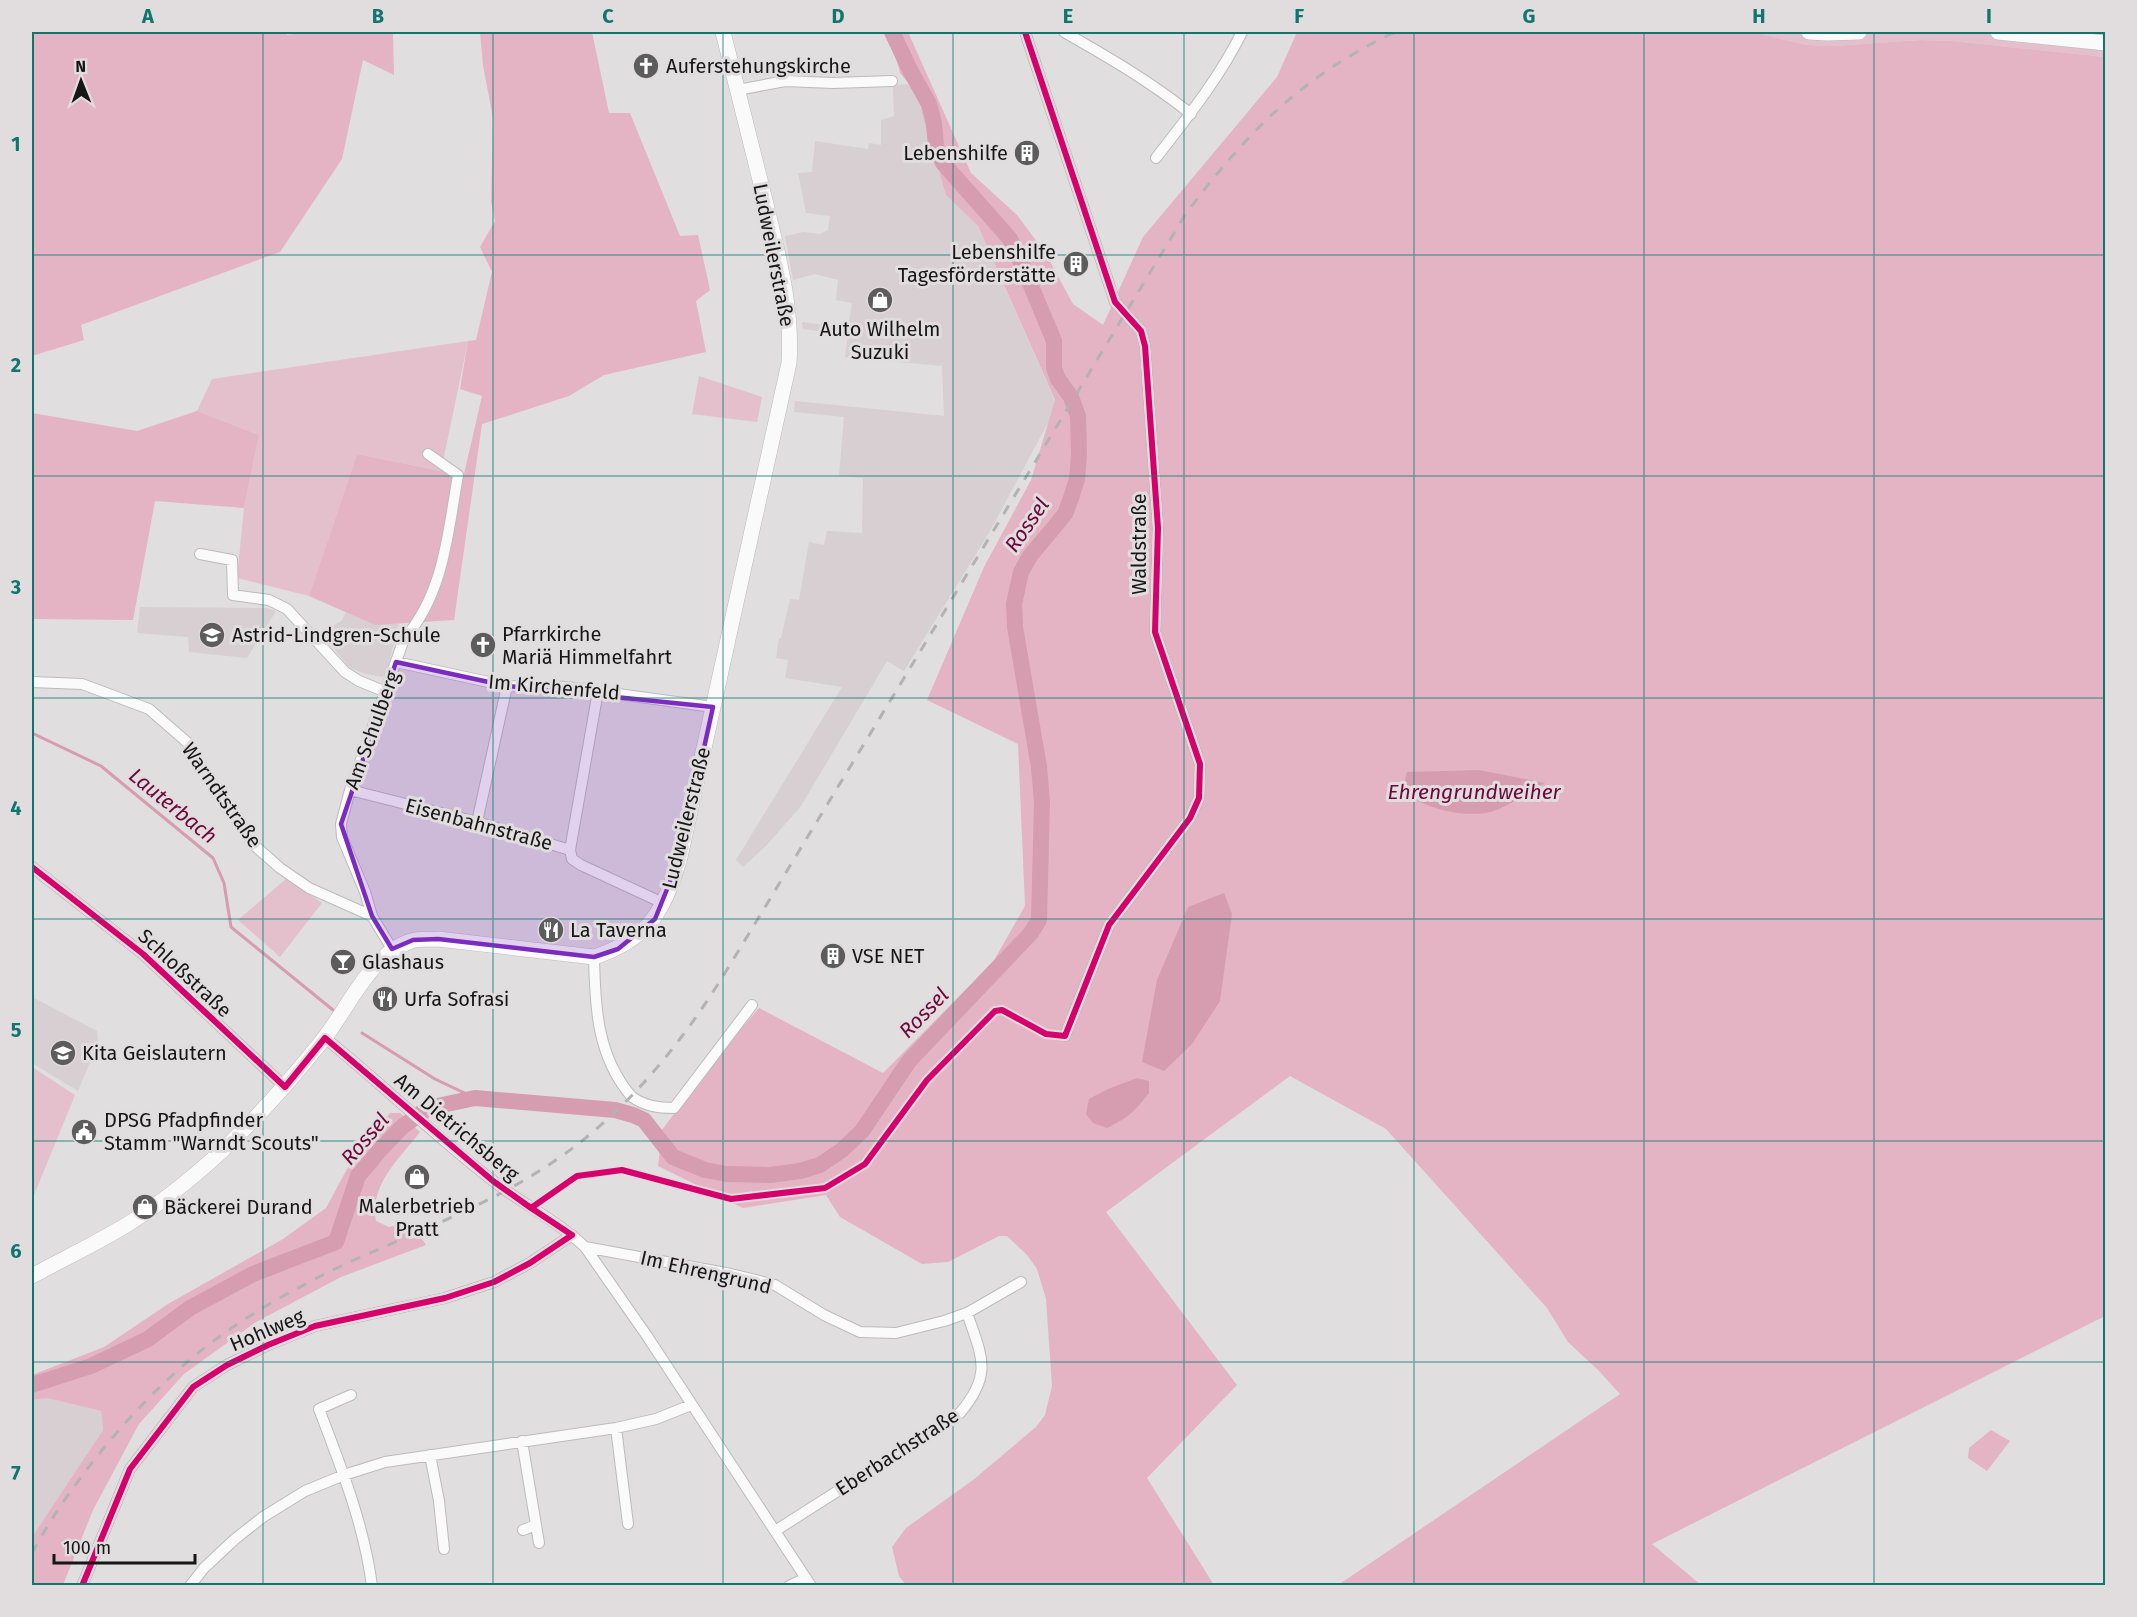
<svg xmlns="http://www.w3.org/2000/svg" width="2137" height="1617" viewBox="0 0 2137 1617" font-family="'Fira Sans',sans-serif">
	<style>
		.built { fill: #d7cfd2 }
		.green { fill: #e3c0cb }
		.forest { fill: #e4b4c4 }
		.water { fill: #d69caf }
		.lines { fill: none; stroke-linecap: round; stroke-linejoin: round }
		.stream { stroke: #d69caf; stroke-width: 3 }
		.river { stroke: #d69caf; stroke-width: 16 }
		.street-casing { stroke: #bcbbbb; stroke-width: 12 }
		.secondary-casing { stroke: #bcbbbb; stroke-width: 16 }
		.street { stroke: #fafafa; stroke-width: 10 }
		.secondary { stroke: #fafafa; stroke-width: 15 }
		.rail { stroke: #b3b3b3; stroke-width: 3; stroke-dasharray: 10 10; stroke-linecap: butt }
		.cycleway-casing { stroke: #e1ddde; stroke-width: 10 }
		.cycleway { stroke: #d6006c; stroke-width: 6 }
		.marked { fill: #7b2cbf; fill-opacity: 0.2; stroke: #7b2cbf; stroke-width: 4.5; stroke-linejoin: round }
		.grid { fill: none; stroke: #0f766e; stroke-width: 1.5; stroke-opacity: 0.55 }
		.labels { text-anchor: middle; stroke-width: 6; stroke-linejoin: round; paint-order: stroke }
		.poi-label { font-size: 20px; fill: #171616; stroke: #e1ddde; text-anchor: start }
		.street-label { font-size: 20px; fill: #171616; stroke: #e1ddde }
		.water-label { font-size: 21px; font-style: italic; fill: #6d0739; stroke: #e1ddde }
		.neatline { fill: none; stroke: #0f766e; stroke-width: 2 }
		.grid-label { font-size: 20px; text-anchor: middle; font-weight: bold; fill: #0f766e }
	</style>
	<rect width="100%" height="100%" fill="#e0dedf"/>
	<path class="built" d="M909,84L918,95L924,121L946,195L978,226L1057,406L989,533L904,671L887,661L801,806L766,846L743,867L736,860L842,687L785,678L788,660L776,658L779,638H781L790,599L799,600L809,542L824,545L827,531L862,533L863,478L839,476L844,417L794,412L795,401L944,416L942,366L845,357L848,335L803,329L802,322L848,328L852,303L836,300L838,280L815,274L793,280L785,236L804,232L820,234L828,230L830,216L806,213L798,173L812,172L815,141L868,149L869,143L881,145V120L894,116L893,85Z
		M140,607L267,608L276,611L247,658L189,652L188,637L137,633Z
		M346,612L375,625L399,623L386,674L382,677L365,674L349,667L322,634L342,620Z
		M32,994L35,996L34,998L97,1031L98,1043L78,1091L32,1063Z
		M47,1398L101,1411L103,1430L32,1537V1400Z"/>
	<path class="green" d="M1752,32H2105V57L1952,41L1920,40L1833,46L1807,45Z
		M468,341L441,471L357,454L309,596L237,578L244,508L259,435L197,411L212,379Z
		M699,376L762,397L757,422L692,414Z
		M287,878L322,903L280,957L238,920Z
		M32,1067L75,1095L32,1200Z"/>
	<path class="forest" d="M32,32H286L287,35L311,32H393L394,75L363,60L342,159L280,252L81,325L84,340L32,356Z
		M480,32H592L609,113H630L680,236L698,235L710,290L696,301L706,352L604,375L569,396L482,424L454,620L375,625L309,596L357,454L441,471L444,462L464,474L482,396L460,389L468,341L476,340L492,272L480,247L495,221L491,201L493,118L483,65Z
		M889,32H908L971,173L1017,215L1046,254L1073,304L1103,325L1143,237L1277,77L1297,32H1752L1807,45L1833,46L1920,40L1952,41L2105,57V1316L1652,1544L1701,1585H1338L1620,1394L1598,1370L1568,1342L1547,1308L1386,1129L1290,1076L1106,1212L1237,1385L1147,1478L1214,1585H906L899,1576L892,1547L906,1528L973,1480L1036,1427L1045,1415L1052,1386L1046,1299L1037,1269L1027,1255L1007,1236H999L948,1262L922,1264L840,1217L826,1195L743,1208L658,1166L662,1130L711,1064L759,1008L883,1073L993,962L1025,906L1018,744L927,700L984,567L1031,480L1055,400L978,226L946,195L924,121L918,95L900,73Z
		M197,411L259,435L244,508L155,501L133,620L32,619V413L137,431Z
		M390,1113H400L420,1132C400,1158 369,1185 376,1221L389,1227L411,1222L426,1245L341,1277L256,1322L184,1374L139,1424L93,1510L63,1585H32V1537L103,1430L101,1411L47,1398L32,1400V1375L104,1347L168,1304L283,1239L326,1208L347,1169Z
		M1991,1430L2010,1441L1987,1471L1968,1458L1969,1448Z"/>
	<path class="water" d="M1479,770L1545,783C1531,791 1505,808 1491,812C1462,818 1424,809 1402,790L1407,772Z
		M1224,893L1232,914L1220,1001L1192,1044L1164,1071L1142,1062L1157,980L1188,907Z
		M1137,1078L1149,1081V1093C1135,1111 1128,1118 1107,1128L1093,1123L1086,1114L1089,1099L1108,1089Z"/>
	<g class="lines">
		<path class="stream" d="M32,733L101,766L213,858L224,883L231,927L333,1010
			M362,1033L435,1079L475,1098"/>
		<path class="river" d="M32,1385L91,1366L148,1339L190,1308L253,1274L336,1242L358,1176L380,1150L402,1127L428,1108L475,1098L615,1110L633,1115L644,1120L673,1157L705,1170L727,1174L770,1175L800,1171L820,1165L842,1150L862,1131L909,1061L1031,933L1039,920L1042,802L1039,767L1015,627L1014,604L1021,572L1030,556L1065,514L1071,498L1077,479L1079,454L1078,416L1071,397L1058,379L1054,368V341L1024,269L1010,239L943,163L936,146L934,123L929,104L910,70L892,32"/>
		<g class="street-casing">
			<path id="street" d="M1025,32L1115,302L1141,331L1145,346L1158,528L1155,632L1200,764L1199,798L1190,818L1109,925L1065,1036
				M1064,32C1108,57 1151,82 1191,114
				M738,90L785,81L833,83L892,81
				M1156,158C1187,118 1220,77 1242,32
				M200,554L232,560L233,595L269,600L287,609L345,672L359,681L386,692
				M396,662L507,686L567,687L713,707
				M32,682L82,684L149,709L188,743L220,797L254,845L280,868L309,888L372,916
				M350,790L477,822L570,850L572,859L581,865L663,903
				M477,822L507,686
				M570,850L598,691
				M32,867L143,954L285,1087
				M392,949L372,916L365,892L342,837L341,824L350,790L404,639C444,594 448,532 458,475L428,454
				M594,957C595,1007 597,1056 631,1096
				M325,1038C382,1084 434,1135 492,1180C522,1204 558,1221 585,1247L647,1336L811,1586
				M632,1097C645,1106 658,1108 674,1108L752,1005
				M585,1247L731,1274L775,1285L824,1315L860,1332L896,1333L944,1321L967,1313L1021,1282
				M351,1395L319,1409C341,1467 364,1524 372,1586
				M616,1428L628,1524
				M522,1441L539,1543
				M430,1455L439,1501L444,1549
				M523,1530L536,1525
				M775,1531L960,1413C993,1374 982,1357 967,1313
				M82,1586L130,1469L193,1387L227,1365L268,1345L315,1326L445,1298L494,1282L530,1263L572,1235
				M190,1586L204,1568L235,1539L263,1517L305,1491L344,1475L385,1462L616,1428L656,1419L691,1405
				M789,1586L806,1578"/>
		</g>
		<g class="secondary-casing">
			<path id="secondary" d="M1809,32L1827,33L1859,32
				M1998,32L2106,43
				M32,1276C63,1259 97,1243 128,1224C205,1175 266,1111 322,1041C348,1009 370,954 411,941C419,938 430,940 438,939L594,957C649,939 665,910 680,857L789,363C793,307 777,251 764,196C750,141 737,87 723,32"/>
		</g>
		<use href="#street" class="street"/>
		<use href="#secondary" class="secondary"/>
		<path class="rail" d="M32,1553C73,1477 148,1388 219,1337C256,1310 298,1287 339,1267C414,1232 490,1206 559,1158C628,1110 681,1044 725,973L1185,215C1246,133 1302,76 1395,32"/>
		<g class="cycleway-casing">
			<path id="cycleway" d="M32,867L143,954L285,1087L325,1038L493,1181L531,1208L572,1235L530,1263L494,1282L445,1298L315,1326L268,1345L227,1365L193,1387L130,1469L82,1586
				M531,1208L577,1176L622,1170L731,1199L825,1188L865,1164L927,1080L995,1011L1002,1010L1046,1034L1065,1036L1109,925L1190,818L1199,798L1200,764L1155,632L1158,528L1145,346L1141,331L1115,302L1025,32"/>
		</g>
		<use href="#cycleway" class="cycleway"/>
	</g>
	<path class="marked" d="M396,662L507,686L713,707L680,857L655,919L618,949L594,957L438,939L413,940L392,949L372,916L341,824Z"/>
	<path class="grid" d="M263,32V1586M493,32V1586M723,32V1586M953,32V1586M1184,32V1586M1414,32V1586M1644,32V1586M1874,32V1586M32,255H2106M32,476H2106M32,698H2106M32,919H2106M32,1141H2106M32,1362H2106"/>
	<defs>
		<g id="church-disc" transform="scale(1.35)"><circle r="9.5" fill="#5d5c5c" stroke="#e1ddde"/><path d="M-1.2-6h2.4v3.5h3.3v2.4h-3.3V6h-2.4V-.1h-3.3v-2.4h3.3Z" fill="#fff"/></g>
		<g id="building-disc" transform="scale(1.35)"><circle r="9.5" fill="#5d5c5c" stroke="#e1ddde"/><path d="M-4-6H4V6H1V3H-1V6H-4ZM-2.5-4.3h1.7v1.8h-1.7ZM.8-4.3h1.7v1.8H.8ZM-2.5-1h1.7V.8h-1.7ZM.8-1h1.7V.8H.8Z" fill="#fff"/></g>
		<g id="shop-disc" transform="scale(1.35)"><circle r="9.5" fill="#5d5c5c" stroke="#e1ddde"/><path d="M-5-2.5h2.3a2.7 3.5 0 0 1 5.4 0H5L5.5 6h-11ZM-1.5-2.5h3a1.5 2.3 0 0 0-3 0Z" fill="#fff"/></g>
		<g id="school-disc" transform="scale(1.35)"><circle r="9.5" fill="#5d5c5c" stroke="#e1ddde"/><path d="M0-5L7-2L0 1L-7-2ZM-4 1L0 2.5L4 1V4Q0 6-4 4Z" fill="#fff"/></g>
		<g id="restaurant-disc" transform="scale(1.35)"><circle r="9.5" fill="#5d5c5c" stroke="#e1ddde"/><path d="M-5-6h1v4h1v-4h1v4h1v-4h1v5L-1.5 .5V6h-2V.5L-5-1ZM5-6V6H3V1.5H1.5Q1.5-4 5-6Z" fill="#fff"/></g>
		<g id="bar-disc" transform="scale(1.35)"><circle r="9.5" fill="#5d5c5c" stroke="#e1ddde"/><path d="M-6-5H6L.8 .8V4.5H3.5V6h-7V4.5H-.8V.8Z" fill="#fff"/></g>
		<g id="civic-disc" transform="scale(1.35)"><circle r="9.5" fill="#5d5c5c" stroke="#e1ddde"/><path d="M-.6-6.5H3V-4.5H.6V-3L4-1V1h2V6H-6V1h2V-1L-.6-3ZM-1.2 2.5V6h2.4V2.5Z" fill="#fff"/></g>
	</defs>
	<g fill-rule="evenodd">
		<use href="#church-disc" x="646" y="66"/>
		<use href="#building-disc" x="1027" y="153"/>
		<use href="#building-disc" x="1076" y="264"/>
		<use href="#shop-disc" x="880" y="300"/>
		<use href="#school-disc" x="212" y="635"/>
		<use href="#church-disc" x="483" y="645"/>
		<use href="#restaurant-disc" x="551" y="930"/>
		<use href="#building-disc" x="833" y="956"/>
		<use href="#bar-disc" x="343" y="962"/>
		<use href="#restaurant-disc" x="385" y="999"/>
		<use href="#school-disc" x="63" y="1053"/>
		<use href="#civic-disc" x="84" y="1132"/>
		<use href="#shop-disc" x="417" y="1177"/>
		<use href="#shop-disc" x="145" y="1207"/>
	</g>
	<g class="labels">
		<g class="poi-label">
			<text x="666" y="73">Auferstehungskirche</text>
			<text x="1008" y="160" text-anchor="end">Lebenshilfe</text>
			<text x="1056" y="259" text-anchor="end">Lebenshilfe<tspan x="1056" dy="23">Tagesförderstätte</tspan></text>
			<text x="880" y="336" text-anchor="middle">Auto Wilhelm<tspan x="880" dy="23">Suzuki</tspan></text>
			<text x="502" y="641">Pfarrkirche<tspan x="502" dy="23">Mariä Himmelfahrt</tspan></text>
			<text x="232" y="642">Astrid-Lindgren-Schule</text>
			<text x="570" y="937">La Taverna</text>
			<text x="852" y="963">VSE NET</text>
			<text x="362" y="969">Glashaus</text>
			<text x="404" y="1006">Urfa Sofrasi</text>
			<text x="82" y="1060">Kita Geislautern</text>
			<text x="104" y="1127">DPSG Pfadpfinder<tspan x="104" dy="23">Stamm "Warndt Scouts"</tspan></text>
			<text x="417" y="1213" text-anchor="middle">Malerbetrieb<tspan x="417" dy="23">Pratt</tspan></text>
			<text x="164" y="1214">Bäckerei Durand</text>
		</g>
		<g class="street-label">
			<text transform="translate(774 255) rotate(79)" y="7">Ludweilerstraße</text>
			<text transform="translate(1139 544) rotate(-90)" y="7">Waldstraße</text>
			<text transform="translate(554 687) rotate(5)" y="7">Im Kirchenfeld</text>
			<text transform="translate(372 730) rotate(-70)" y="7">Am Schulberg</text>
			<text transform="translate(222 795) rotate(55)" y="7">Warndtstraße</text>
			<text transform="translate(686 818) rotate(-76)" y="7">Ludweilerstraße</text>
			<text transform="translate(479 824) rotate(15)" y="7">Eisenbahnstraße</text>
			<text transform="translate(185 973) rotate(43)" y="7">Schloßstraße</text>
			<text transform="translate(457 1127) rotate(40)" y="7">Am Dietrichsberg</text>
			<text transform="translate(706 1272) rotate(13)" y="7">Im Ehrengrund</text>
			<text transform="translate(267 1330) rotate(-23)" y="7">Hohlweg</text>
			<text transform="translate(897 1452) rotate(-33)" y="7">Eberbachstraße</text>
		</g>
		<g class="water-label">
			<text transform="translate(1027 525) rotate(-55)" y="7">Rossel</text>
			<text x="1474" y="799">Ehrengrundweiher</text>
			<text transform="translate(173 806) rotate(39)" y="7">Lauterbach</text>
			<text transform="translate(924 1013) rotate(-46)" y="7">Rossel</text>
			<text transform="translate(365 1139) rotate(-49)" y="7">Rossel</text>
		</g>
	</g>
	<rect width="2137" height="1617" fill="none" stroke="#e1ddde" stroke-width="66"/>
	<g transform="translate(81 81) rotate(359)" stroke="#e1ddde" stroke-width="4.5" paint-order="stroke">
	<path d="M0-4.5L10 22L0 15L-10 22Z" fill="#171616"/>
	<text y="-9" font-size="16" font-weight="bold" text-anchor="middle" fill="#171616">N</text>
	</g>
	<path d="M54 1554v9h141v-9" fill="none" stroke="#171616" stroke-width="3"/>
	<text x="63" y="1554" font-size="18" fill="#171616" stroke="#e1ddde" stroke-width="4.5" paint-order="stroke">100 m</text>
	<rect x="33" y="33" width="2071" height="1551" class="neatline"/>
	<g class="grid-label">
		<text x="148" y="23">A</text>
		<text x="378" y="23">B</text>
		<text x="608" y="23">C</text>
		<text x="838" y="23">D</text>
		<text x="1068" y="23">E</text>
		<text x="1299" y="23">F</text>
		<text x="1529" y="23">G</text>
		<text x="1759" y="23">H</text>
		<text x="1989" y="23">I</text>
		<text x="16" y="151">1</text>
		<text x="16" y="372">2</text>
		<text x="16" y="594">3</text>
		<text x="16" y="815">4</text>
		<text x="16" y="1037">5</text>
		<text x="16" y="1258">6</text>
		<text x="16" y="1480">7</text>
	</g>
</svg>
